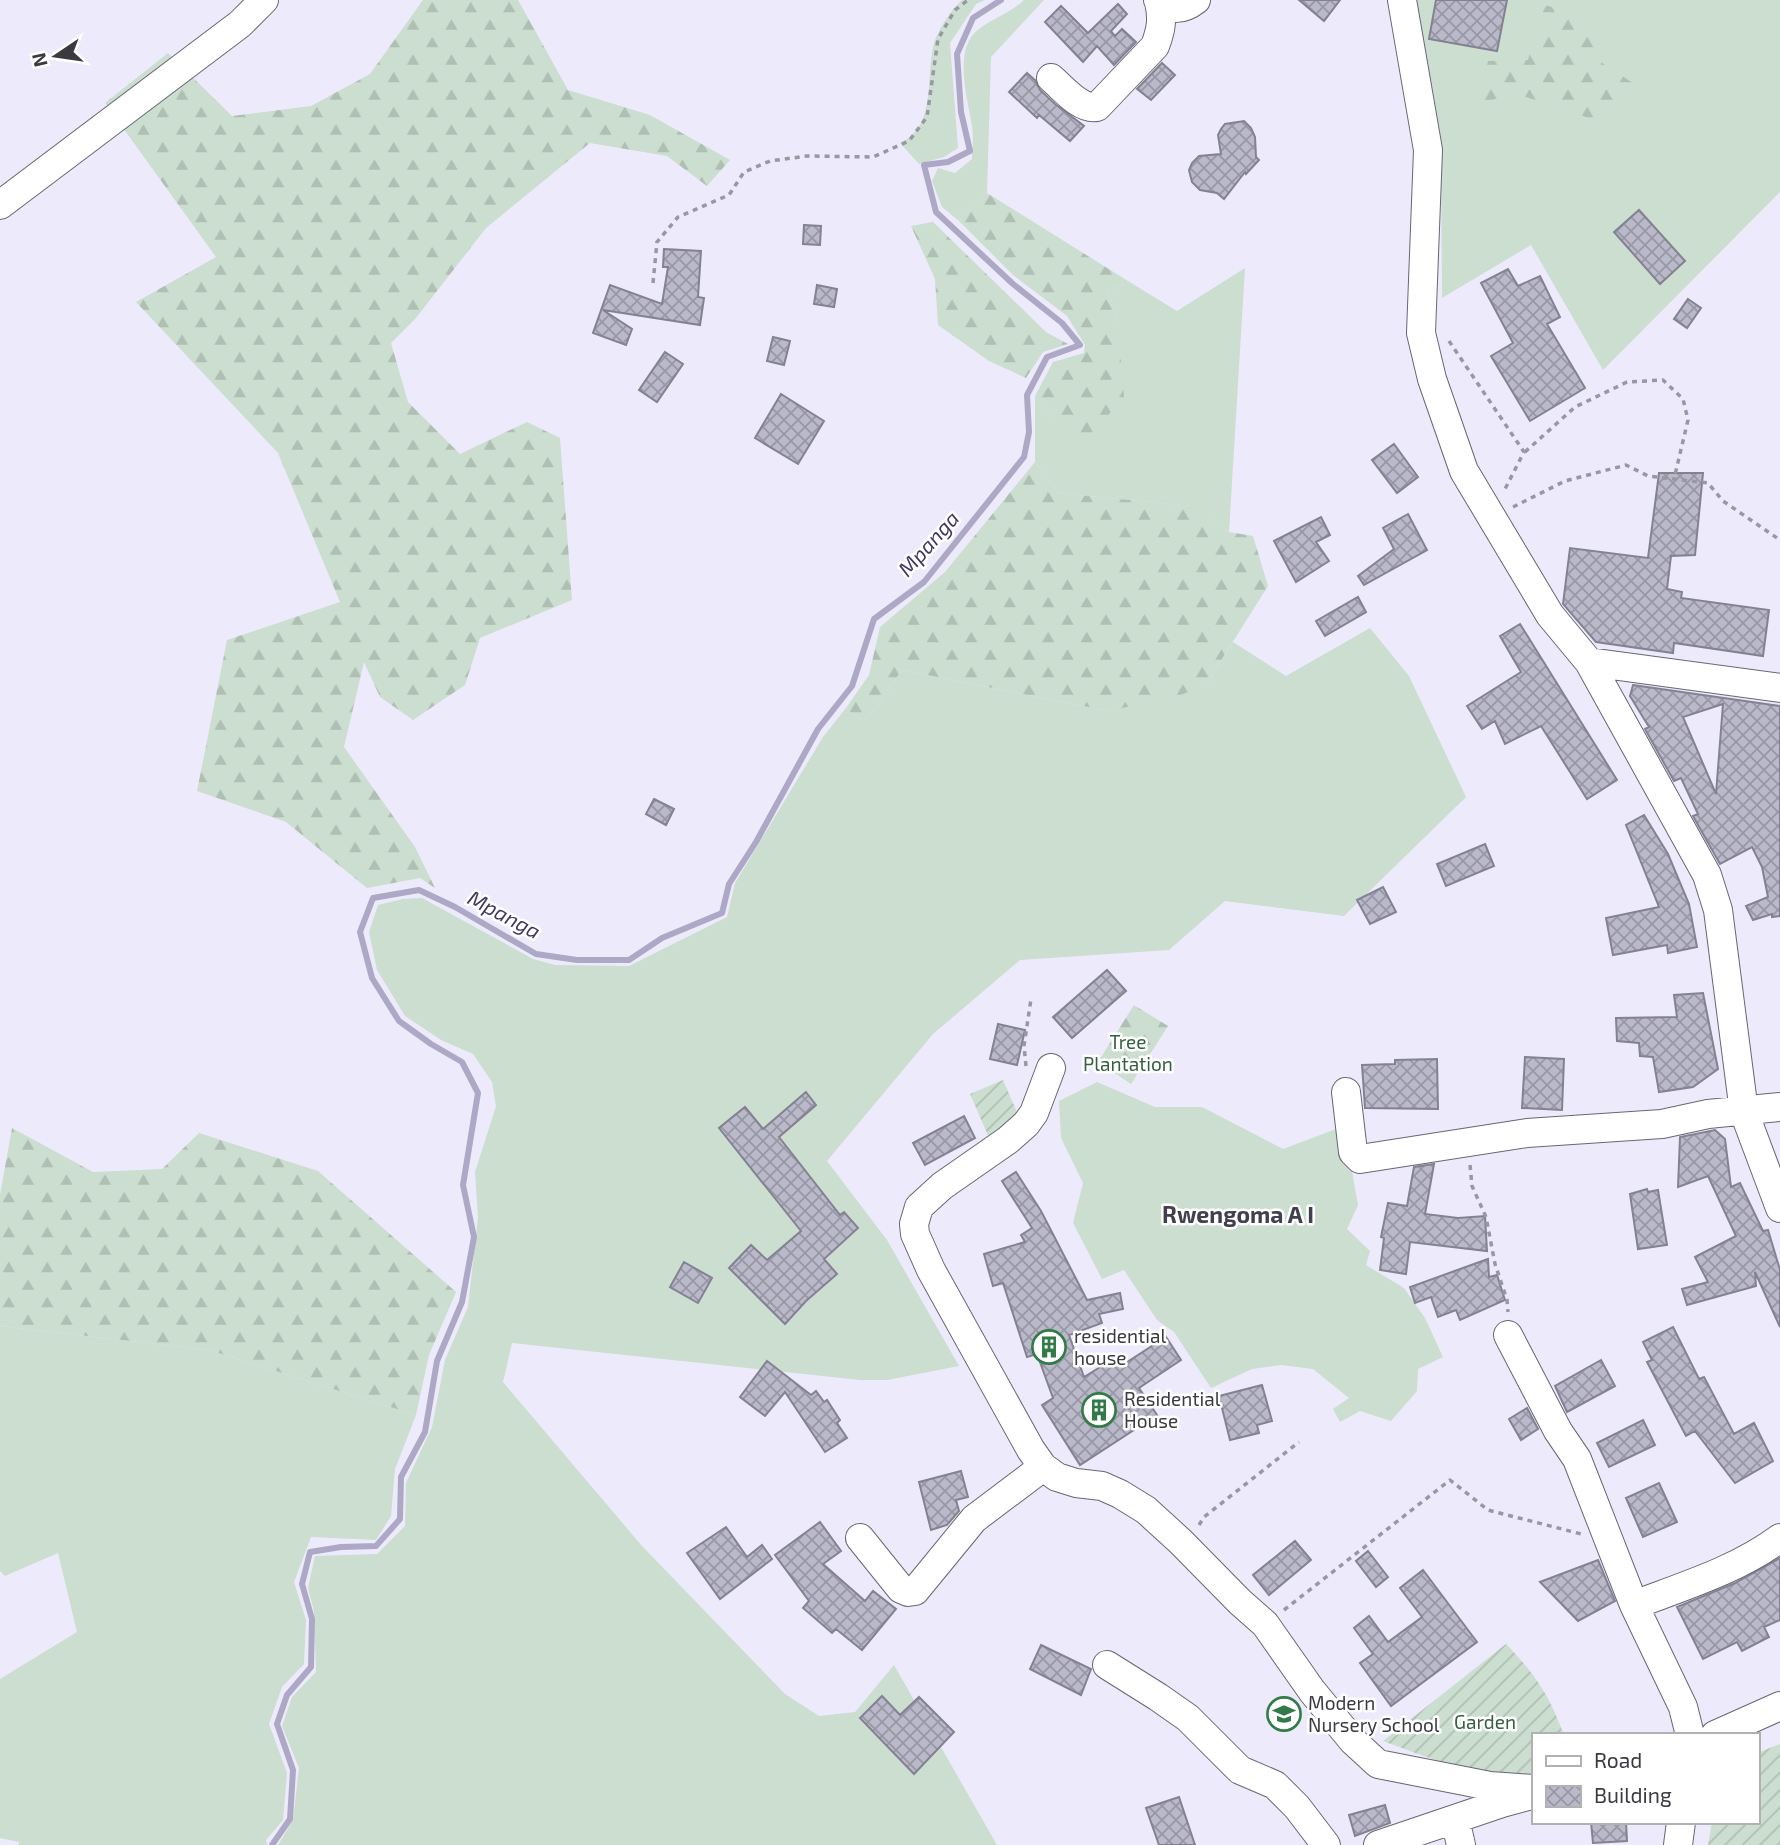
<svg xmlns="http://www.w3.org/2000/svg" width="1780" height="1845" viewBox="0 0 1780 1845" font-family="'Exo 2',sans-serif">
	<style>
		.grass { fill: #cbdecf }
		.forest { fill: url(#forest-firs) }
		.garden { fill: url(#garden-furrows) }
		.lines { fill: none; stroke-linecap: round; stroke-linejoin: round }
		.stream { stroke: #aca8c6; stroke-width: 6 }
		.building { fill: url(#building-cross-hatch); stroke: #848292; stroke-width: 2; fill-rule: evenodd }
		.minor-casing { stroke: #686675; stroke-width: 30 }
		.path { stroke: #9897a2; stroke-width: 3.5; stroke-dasharray: 5 5; stroke-linecap: butt }
		.minor { stroke: #fff; stroke-width: 28 }
		.labels { text-anchor: middle; stroke-width: 5; stroke-linejoin: round; paint-order: stroke }
		.park-label { font-size: 19px; fill: #34603f; stroke: #fff }
		.poi-label { font-size: 19px; fill: #3b3a41; stroke: #fff; text-anchor: start }
		.water-label { font-size: 21px; font-style: italic; fill: #403863; stroke: #fff }
		.quarter-label { font-size: 23px; font-weight: bold; fill: #42404e; stroke: #fff }
	</style>
	<defs>
		<pattern id="forest-firs" width="22" height="20" patternUnits="userSpaceOnUse" patternTransform="scale(1.75)"><rect width="22" height="20" fill="#cbdecf"/><path d="M5 1l3.5 6h-7zM16 11l3.5 6h-7z" fill="#afbfb3"/></pattern>
		<pattern id="garden-furrows" width="10" height="10" patternUnits="userSpaceOnUse" patternTransform="scale(1.75)"><rect width="10" height="10" fill="#cbdecf"/><path d="M-1 1l2-2M0 10L10 0M9 11l2-2" fill="none" stroke="#afbfb3"/></pattern>
		<pattern id="building-cross-hatch" width="8" height="8" patternUnits="userSpaceOnUse" patternTransform="scale(1.75)"><rect width="8" height="8" fill="#bab9c9"/><path d="M0 0l8 8M0 8l8-8" fill="none" stroke="#9897a5"/></pattern>
	</defs>
	<rect width="100%" height="100%" fill="#edebfb"/>
	<path class="grass" d="M962,0H985L976,4L950,43L958,148L944,157L919,164L900,143C939,126 924,73 935,40C941,26 951,10 962,0Z
		M1024,0H1044L991,57L987,193L959,221L942,207L932,181L938,168L955,173L972,159C972,148 974,137 972,126C968,100 952,48 979,29C994,18 1010,13 1024,0Z
		M1415,0H1780V192L1603,370L1531,245L1442,298L1441,163Z
		M1245,268L1229,532L1191,506L1058,493L1035,462V396L1055,421L1118,324L1107,292L1128,281L1177,311Z
		M1370,628L1409,676L1466,797L1344,916L1225,901L1169,950L1020,960L933,1034L827,1161L887,1240L959,1366L887,1380H860L512,1343L503,1382L642,1546L785,1694L819,1716L855,1712L894,1665L997,1845H278L293,1820L299,1768L282,1726L292,1697L316,1672L314,1611L308,1588L315,1556L377,1554L405,1526L406,1483L432,1427L445,1360L468,1307L478,1217L475,1172L496,1106L492,1082L473,1054L441,1040L405,1016L377,970L369,932L378,905L403,899L422,898L533,959L555,965L629,966L727,917L735,883L823,737L846,708L858,719L869,717L902,670L1108,711L1205,686L1233,642L1286,676Z
		M1097,1082L1155,1107H1202L1283,1149L1344,1126L1358,1205L1347,1229L1370,1251L1366,1265L1404,1288L1425,1318L1443,1357L1418,1369L1417,1391L1391,1421L1360,1411L1340,1422L1333,1409L1349,1398L1313,1369L1281,1365L1252,1369L1211,1388L1174,1332L1157,1320L1124,1270L1102,1279L1073,1223L1083,1183L1061,1138L1059,1101Z
		M0,1326L209,1350L416,1415L395,1469L391,1516L376,1540L311,1537L294,1582L306,1620L304,1664L282,1687L269,1724L287,1773L283,1820L266,1840L267,1845H18L19,1842L0,1838V1679L77,1632L58,1553L5,1576L0,1571Z"/>
	<path class="forest" d="M423,0H518L568,90L650,115L730,160L707,186L667,156L590,143L486,228L416,318L391,343L408,402L460,454L527,422L560,438L572,600L480,638L465,685L413,720L380,697L364,662L344,747L415,847L435,888L420,878L367,888L286,822L197,791L227,640L340,602L278,453L136,302L216,257L105,103L168,53L232,116L311,106L370,74Z
		M1541,4L1602,21L1593,57L1633,83L1604,123L1517,94L1478,103L1488,61L1528,60Z
		M987,193L1128,281L1107,292L1118,324L1124,397L1082,445L1055,421L1035,396L1053,362L1084,353L1085,345L1067,316L1013,275L959,221Z
		M933,222L1046,332L1068,344L1043,352L1026,378L989,361L938,325L935,279L911,226Z
		M1035,462L1058,493L1192,506L1229,532L1253,536L1268,586L1205,686L1175,697L1108,711L902,670L869,717L858,719L846,708L869,675L880,627L945,572Z
		M1134,1005L1168,1026L1131,1084L1098,1062Z
		M12,1128L93,1172L162,1169L199,1133L318,1171L456,1292L429,1355L416,1415L209,1350L0,1326V1195Z"/>
	<path class="garden" d="M1003,1080L1023,1126L990,1140L970,1094Z
		M1506,1644C1536,1675 1549,1695 1564,1735H1533V1775C1486,1782 1427,1757 1383,1741Z
		M1780,1744V1845H1708L1712,1822H1757V1753Z"/>
	<g class="lines">
		<path class="stream" d="M272,1845L290,1819L293,1770L277,1724L287,1695L311,1667L312,1619L302,1584L310,1552L341,1547L376,1546L400,1519L401,1477L425,1432L437,1361L462,1302L474,1237L463,1185L478,1093L462,1062L431,1044L399,1021L372,978L360,932L373,898L419,890L455,907L536,954L577,960H629L662,938L722,913L729,884L756,842L818,729L852,686L874,619L924,582L1024,457L1029,432L1027,395L1047,357L1080,345L1062,323L1013,284L936,212L924,165L948,162L970,151L961,112L957,54L973,18L1001,0"/>
	</g>
	<path class="building" d="M1299,0H1340L1324,21Z
		M1436,0H1507L1497,51L1429,39Z
		M1118,4L1127,14L1111,31L1115,36L1122,29L1136,42L1114,65L1097,46L1083,62L1045,22L1061,6L1088,33Z
		M1162,63L1175,75L1151,100L1137,89Z
		M1027,73L1035,80L1040,90L1055,104L1084,126L1070,141L1039,115L1037,118L1009,92Z
		M1244,121L1251,128L1255,137L1256,157L1259,160L1246,174L1245,172L1224,199L1217,193L1200,190L1192,182L1189,170L1192,163L1199,156L1221,154L1218,135L1221,129L1225,124Z
		M1639,210L1685,261L1660,284L1614,232Z
		M804,225L821,226L820,245L803,244Z
		M664,249L701,251L698,297L704,298L700,325L603,310L632,329L626,345L593,333L610,285L662,304L668,267H663Z
		M1508,269L1518,286L1540,276L1560,317L1547,324L1585,388L1530,421L1491,356L1513,343L1481,283Z
		M817,285L837,289L834,307L814,304Z
		M1688,299L1701,308L1687,328L1674,319Z
		M773,337L790,341L784,365L767,361Z
		M665,352L683,364L657,402L639,390Z
		M781,394L824,421L798,464L755,438Z
		M1394,444L1418,477L1397,493L1372,460Z
		M1659,473H1703L1695,555L1671,556L1667,589L1682,592L1681,598L1769,610L1763,656L1674,643L1673,653L1596,642L1563,604L1570,548L1648,558Z
		M1408,514L1427,550L1364,585L1358,576L1394,549L1383,528Z
		M1321,517L1330,535L1316,542L1329,561L1296,582L1274,541Z
		M1358,597L1366,612L1325,636L1316,621Z
		M1520,624L1617,780L1587,799L1541,726L1505,744L1495,721L1482,729L1467,706L1521,672L1500,636Z
		M1633,685L1780,706V916L1772,917V914L1753,920L1746,906L1768,897L1762,867L1752,847L1720,864L1693,816L1698,814L1681,778L1674,781L1645,729L1649,727L1630,696ZM1723,704L1716,794L1683,717Z
		M654,799L674,809L666,825L646,814Z
		M1644,815L1668,854L1689,904L1697,947L1668,953L1667,945L1613,955L1606,918L1659,907L1626,825Z
		M1485,844L1494,866L1446,886L1437,864Z
		M1383,887L1396,912L1370,924L1357,900Z
		M1107,970L1126,991L1072,1038L1053,1017Z
		M1703,993L1718,1069L1693,1087L1659,1092L1653,1057L1640,1056L1639,1043L1617,1041L1616,1018L1677,1017L1674,995Z
		M998,1024L1025,1030L1017,1065L990,1059Z
		M1525,1057L1564,1059L1562,1110L1522,1108Z
		M1437,1059L1438,1109L1365,1108L1362,1065L1395,1064V1060Z
		M806,1092L816,1105L779,1137L840,1215L844,1212L858,1228L824,1259L837,1274L806,1301L785,1324L729,1268L751,1245L767,1260L801,1231L719,1128L745,1107L763,1129Z
		M964,1116L975,1138L925,1165L913,1143Z
		M1715,1130L1725,1139L1731,1187L1740,1183L1763,1231L1768,1230L1780,1270V1327L1755,1272L1756,1286L1687,1305L1682,1289L1708,1282L1695,1257L1736,1236L1708,1176L1678,1187L1680,1137Z
		M1434,1164L1425,1214L1458,1218L1485,1216L1487,1251L1410,1242L1406,1274L1380,1270L1384,1238L1381,1237L1388,1203L1407,1206L1414,1167Z
		M1016,1172L1041,1211L1087,1300L1120,1293L1123,1309L1099,1314L1102,1323L1069,1335L1084,1377L1118,1356L1124,1364L1166,1337L1181,1360L1139,1388L1157,1415L1080,1465L1042,1405L1053,1398L1037,1354L1027,1357L1003,1283L993,1286L984,1254L1025,1242L1021,1235L1032,1228L1002,1181Z
		M1647,1189L1648,1192L1658,1190L1667,1245L1638,1249L1630,1194Z
		M1488,1259L1489,1277L1497,1275L1505,1300L1460,1320L1456,1310L1438,1317L1431,1297L1415,1303L1410,1287Z
		M684,1262L712,1278L698,1303L670,1287Z
		M1673,1327L1699,1379L1704,1377L1734,1434L1754,1423L1773,1461L1735,1483L1695,1431L1686,1436L1647,1362L1652,1360L1643,1342Z
		M1601,1360L1615,1386L1567,1412L1555,1386Z
		M767,1361L811,1395L816,1391L824,1402L827,1400L840,1420L837,1423L847,1438L825,1452L785,1392L765,1416L740,1397Z
		M1262,1385L1272,1421L1257,1425L1259,1433L1230,1440L1219,1396Z
		M1527,1408L1538,1429L1521,1440L1509,1419Z
		M1643,1420L1655,1445L1609,1467L1597,1443Z
		M961,1471L968,1497L956,1500L959,1511L947,1525L931,1530L919,1482Z
		M1659,1483L1677,1522L1643,1537L1626,1498Z
		M820,1522L841,1551L823,1564L865,1601L873,1591L896,1609L862,1650L836,1629L832,1633L803,1608L809,1601L775,1555Z
		M726,1527L747,1557L762,1545L772,1559L720,1599L687,1553Z
		M1295,1541L1311,1560L1269,1595L1253,1575Z
		M1368,1551L1388,1577L1376,1587L1356,1561Z
		M1780,1558V1620L1764,1627L1769,1637L1742,1651L1737,1642L1703,1659L1677,1607L1735,1583Z
		M1598,1560L1615,1601L1578,1621L1540,1582Z
		M1423,1570L1477,1642L1391,1706L1360,1663L1373,1654L1354,1628L1369,1616L1388,1642L1422,1617L1400,1588Z
		M1041,1645L1091,1669L1081,1695L1030,1669Z
		M882,1696L900,1715L919,1697L954,1732L914,1774L860,1718Z
		M1179,1797L1195,1845H1159L1146,1808Z
		M1385,1805L1390,1823L1355,1836L1349,1815Z
		M1591,1822H1626L1627,1841L1593,1843Z"/>
	<g class="lines">
		<g class="minor-casing">
			<path id="minor" d="M1158,0C1171,11 1183,10 1196,0
				M1402,0L1428,150L1421,333L1432,379L1464,471L1550,615L1589,662L1707,875L1718,910L1744,1112L1780,1208
				M1051,78C1063,88 1080,110 1097,107L1155,46C1161,30 1163,19 1159,2
				M0,205L240,24L264,0
				M1589,662L1780,688
				M1051,1068L1034,1113L1026,1124L1008,1140L942,1186L919,1207L914,1224L915,1234L931,1270L1031,1450L1043,1467L1057,1477L1076,1483L1102,1486L1120,1494L1146,1510L1181,1542L1240,1602L1265,1624L1312,1691L1353,1741L1378,1764L1490,1786L1533,1789
				M1346,1092L1353,1152L1360,1159L1527,1133L1662,1124L1708,1114L1780,1107
				M1508,1335L1558,1431L1577,1459L1634,1605L1683,1707L1690,1735
				M860,1538L901,1589L908,1592L915,1591L974,1519L1043,1467
				M1634,1605C1684,1586 1737,1570 1780,1538
				M1107,1665L1158,1697L1188,1718L1240,1770L1275,1785L1297,1807L1326,1845
				M1715,1735L1780,1706
				M1455,1819L1461,1845
				M1378,1845L1502,1803L1528,1796
				M1678,1845L1681,1822"/>
		</g>
		<path class="path" d="M653,283L657,242L678,217L729,195L744,172L770,161L807,156L873,157L909,141L927,117L938,39L955,10L968,0
			M1449,341L1524,452L1504,491
			M1525,452L1575,407L1627,382L1663,380L1683,399L1688,420L1674,479
			M1513,507L1565,481L1626,465L1648,476L1708,483L1723,501L1780,540
			M1026,1066L1024,1046L1031,999
			M1470,1165L1472,1186L1486,1217L1495,1264L1507,1300L1508,1312
			M1199,1525L1204,1517L1299,1442
			M1284,1610L1450,1480L1488,1510L1581,1534"/>
		<use href="#minor" class="minor"/>
	</g>
	<defs>
		<g id="building-ring" transform="scale(1.75)"><circle r="9.5" fill="#fff" stroke="#327b48" stroke-width="1.5"/><path d="M-4-6H4V6H1V3H-1V6H-4ZM-2.5-4.3h1.7v1.8h-1.7ZM.8-4.3h1.7v1.8H.8ZM-2.5-1h1.7V.8h-1.7ZM.8-1h1.7V.8H.8Z" fill="#327b48"/></g>
		<g id="school-ring" transform="scale(1.75)"><circle r="9.5" fill="#fff" stroke="#327b48" stroke-width="1.5"/><path d="M0-5L7-2L0 1L-7-2ZM-4 1L0 2.5L4 1V4Q0 6-4 4Z" fill="#327b48"/></g>
	</defs>
	<g fill-rule="evenodd">
		<use href="#building-ring" x="1049" y="1347"/>
		<use href="#building-ring" x="1099" y="1410"/>
		<use href="#school-ring" x="1284" y="1714"/>
	</g>
	<g class="labels">
		<g class="park-label">
			<text x="1128" y="1049">Tree<tspan x="1128" dy="22">Plantation</tspan></text>
			<text x="1485" y="1729">Garden</text>
		</g>
		<g class="poi-label">
			<text x="1074" y="1343">residential<tspan x="1074" dy="22">house</tspan></text>
			<text x="1124" y="1406">Residential<tspan x="1124" dy="22">House</tspan></text>
			<text x="1308" y="1710">Modern<tspan x="1308" dy="22">Nursery School</tspan></text>
		</g>
		<g class="water-label">
			<text transform="translate(929 544) rotate(-48)" y="7">Mpanga</text>
			<text transform="translate(504 915) rotate(28)" y="7">Mpanga</text>
		</g>
		<g class="quarter-label">
			<text x="1238" y="1223">Rwengoma A I</text>
		</g>
	</g>
	<rect x="1532" y="1733" width="228" height="91" fill="#ffffff" stroke="#b1b0b3" stroke-width="2"/>
	<rect x="1546" y="1756" width="35" height="10" fill="#ffffff" stroke="#b1b0b3" stroke-width="2"/>
	<text x="1594" y="1768" font-size="21" fill="#3b3a41">Road</text>
	<rect x="1546" y="1786" width="35" height="21" fill="url(#building-cross-hatch)" stroke="#b1b0b3" stroke-width="2"/>
	<text x="1594" y="1803" font-size="21" fill="#3b3a41">Building</text>
	<g transform="translate(56 56) rotate(257)" stroke="#ffffff" stroke-width="5" paint-order="stroke">
	<path d="M0-5L12 26L0 18L-12 26Z" fill="#3b3a41"/>
	<text y="-10" font-size="19" font-weight="bold" text-anchor="middle" fill="#3b3a41">N</text>
	</g>
</svg>
